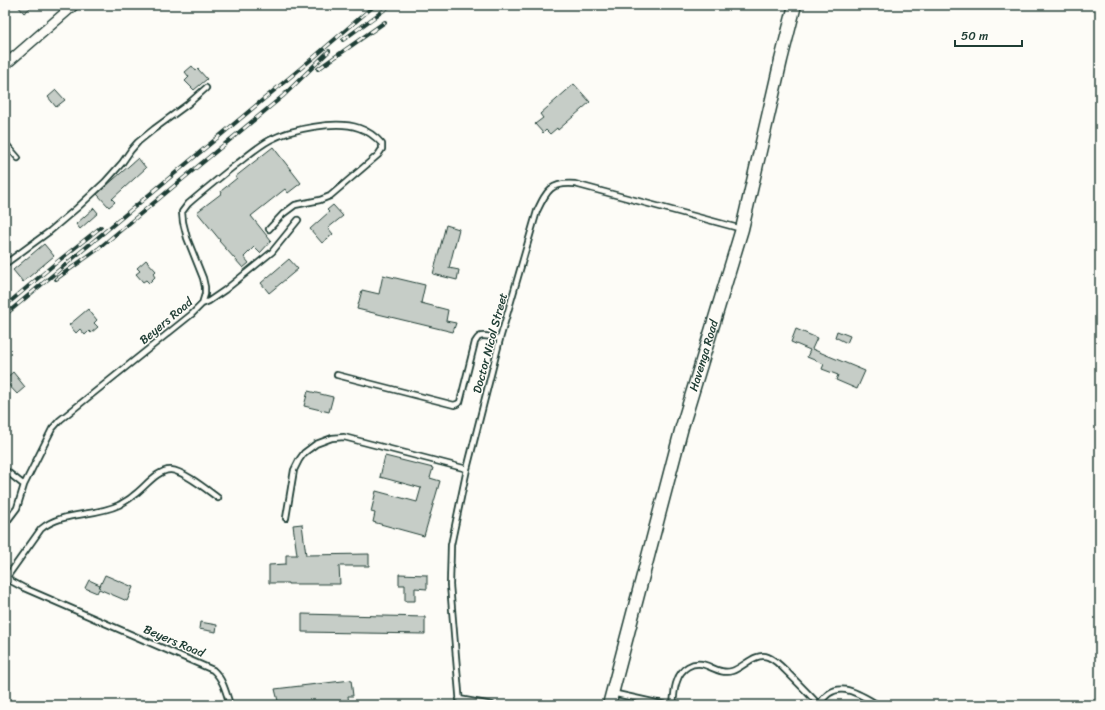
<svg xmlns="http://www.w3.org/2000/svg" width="1105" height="710" viewBox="0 0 1105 710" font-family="Sriracha,sans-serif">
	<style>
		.building { fill: #c6cdc7; stroke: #1f3d34 }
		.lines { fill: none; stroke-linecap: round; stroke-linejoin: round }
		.service-casing { stroke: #1f3d34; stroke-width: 8 }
		.minor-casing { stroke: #1f3d34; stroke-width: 12 }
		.tertiary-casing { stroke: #1f3d34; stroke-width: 15 }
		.service { stroke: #fdfcf7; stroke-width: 4.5 }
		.minor { stroke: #fdfcf7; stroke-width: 9 }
		.tertiary { stroke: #fdfcf7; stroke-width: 12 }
		.rail-casing { stroke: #1f3d34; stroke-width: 4 }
		.rail { stroke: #fdfcf7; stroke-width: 2.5; stroke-dasharray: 8; stroke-linecap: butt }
		.labels { text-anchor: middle; stroke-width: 3; stroke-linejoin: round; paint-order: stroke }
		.street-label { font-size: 12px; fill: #1f3d34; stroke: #fdfcf7 }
	</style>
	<rect width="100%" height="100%" fill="#fdfcf7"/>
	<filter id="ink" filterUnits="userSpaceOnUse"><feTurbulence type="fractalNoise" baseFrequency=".025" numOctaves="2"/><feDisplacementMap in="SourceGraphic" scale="8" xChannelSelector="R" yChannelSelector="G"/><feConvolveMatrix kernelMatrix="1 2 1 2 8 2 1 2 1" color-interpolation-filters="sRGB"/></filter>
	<g filter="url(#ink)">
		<path class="building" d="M17,5H34L24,13Z
			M192,66L196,71L198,69L207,79L194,90L185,81L189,77L185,72Z
			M574,84L590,102L558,130L557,128L550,134L546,130L543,133L535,124L543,118L540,114Z
			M56,90L65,100L56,107L48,97Z
			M273,147L301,183L288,193L285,189L251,216L271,241L260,253L254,247L244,257L249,263L243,268L219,241L220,240L197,212L222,193L221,191L237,178L235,177Z
			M138,158L146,168L112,199L115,202L109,207L97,194Z
			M333,205L343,216L328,228L333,234L322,243L310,229L329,212L327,210Z
			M94,208L98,213L80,229L76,224Z
			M446,225L459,229L449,268L459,270L457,280L433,274Z
			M44,244L54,256L23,282L13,270Z
			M289,259L298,269L269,293L261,283Z
			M146,260L156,271L153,274L155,277L149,283L146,280L143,282L136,274L140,271L137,268Z
			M383,275L425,285L421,303L448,310L446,321L456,323L453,332L357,309L362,290L379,294Z
			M88,309L97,320L94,323L98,327L91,333L89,331L85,335L80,329L76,333L69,325Z
			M796,329L817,338L812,349L865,371L857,389L836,380L838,375L822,369L824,364L807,357L810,350L791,342Z
			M837,331L850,336L847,343L835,337Z
			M13,372L25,387L17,394L5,381V379Z
			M308,391L333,397L329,412L304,406Z
			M385,456L433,468L430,478L440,481L424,536L373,522L375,513L371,512L376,491L417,502L421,488L380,477Z
			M302,524L306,555L369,554V566H339L340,584H288V583H269V565L286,564V555H297L293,525Z
			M399,574L427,575V589L415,588V601H405V585H399Z
			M105,575L133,587L127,601L99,589L97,593L85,588L89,580L100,585L99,588Z
			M302,614L425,617V634L302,632Z
			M200,622L217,625L216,632L199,629Z
			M351,680L353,696H348L349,705H279L275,689Z"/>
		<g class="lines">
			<g class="service-casing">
				<path id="service" d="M5,143L18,158
					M5,264L50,231L77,208L105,182L122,163L131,150L138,142L154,129L188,104L206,88
					M202,304L209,301L225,290L272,252L298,220
					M337,375L454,405L457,404L460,402L475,342C476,341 478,337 479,337C484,334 495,338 500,339
					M5,470L24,485
					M286,518L294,470L299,460L304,453L316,444L332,438L344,437L467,469
					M5,524L17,508L24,485L52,429L60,420L192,314L202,304L205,294V287L203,278L187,238L183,222L182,212L188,204C203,191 218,179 233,167C245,158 257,147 270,140C291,129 336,120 359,128C368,131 376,137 382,144V149L378,155L330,196L320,200L295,205L283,214L269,229
					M5,574L11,581L24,588L213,670C223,679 226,692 230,705
					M7,577L41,529C63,511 94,517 119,505C124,502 130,499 134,495C144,488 158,469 171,470C184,471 207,490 218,498
					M612,693L666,705
					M459,699L492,705
					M460,705L450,585L451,545L467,469L500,339L537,211C547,190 551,182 575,184L742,229
					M673,705C674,697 674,688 677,681C681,668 693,661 705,665C714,668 722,674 732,671C743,668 755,652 768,657C776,660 783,668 789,674C799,684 809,694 819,705
					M819,705C835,677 858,693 878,705"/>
			</g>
			<g class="minor-casing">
				<path id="minor" d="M5,65L74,5"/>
			</g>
			<g class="tertiary-casing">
				<g id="tertiary">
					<path id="s1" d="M609,705L682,427L742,229L781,60L795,5"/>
				</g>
			</g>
			<use href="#service" class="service"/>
			<use href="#minor" class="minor"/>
			<use href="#tertiary" class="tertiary"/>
			<g class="rail-casing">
				<path id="rail" d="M343,40L391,5
					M318,69L385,22
					M56,279L98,249L283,96L329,51
					M5,306L57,262L101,227
					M5,315L313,58L375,5"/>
			</g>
			<use href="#rail" class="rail"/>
		</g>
	</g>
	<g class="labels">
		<g class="street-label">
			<text transform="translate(166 321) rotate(-40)" y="4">Beyers Road</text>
			<text transform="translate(490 343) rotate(-75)" y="4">Doctor Nicol Street</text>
			<text dy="4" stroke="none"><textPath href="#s1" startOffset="362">Havenga Road</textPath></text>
			<text transform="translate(174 641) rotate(23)" y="4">Beyers Road</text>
		</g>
	</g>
	<rect width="1105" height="710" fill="none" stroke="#fdfcf7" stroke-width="20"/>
	<rect x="10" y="10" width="1085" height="690" fill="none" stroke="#1f3d34" stroke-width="1.5" filter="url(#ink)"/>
	<path d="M955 40v6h67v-6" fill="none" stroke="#1f3d34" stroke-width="2"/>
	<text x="961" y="40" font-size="12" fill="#1f3d34" stroke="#fdfcf7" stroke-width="3" paint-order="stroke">50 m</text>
</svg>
